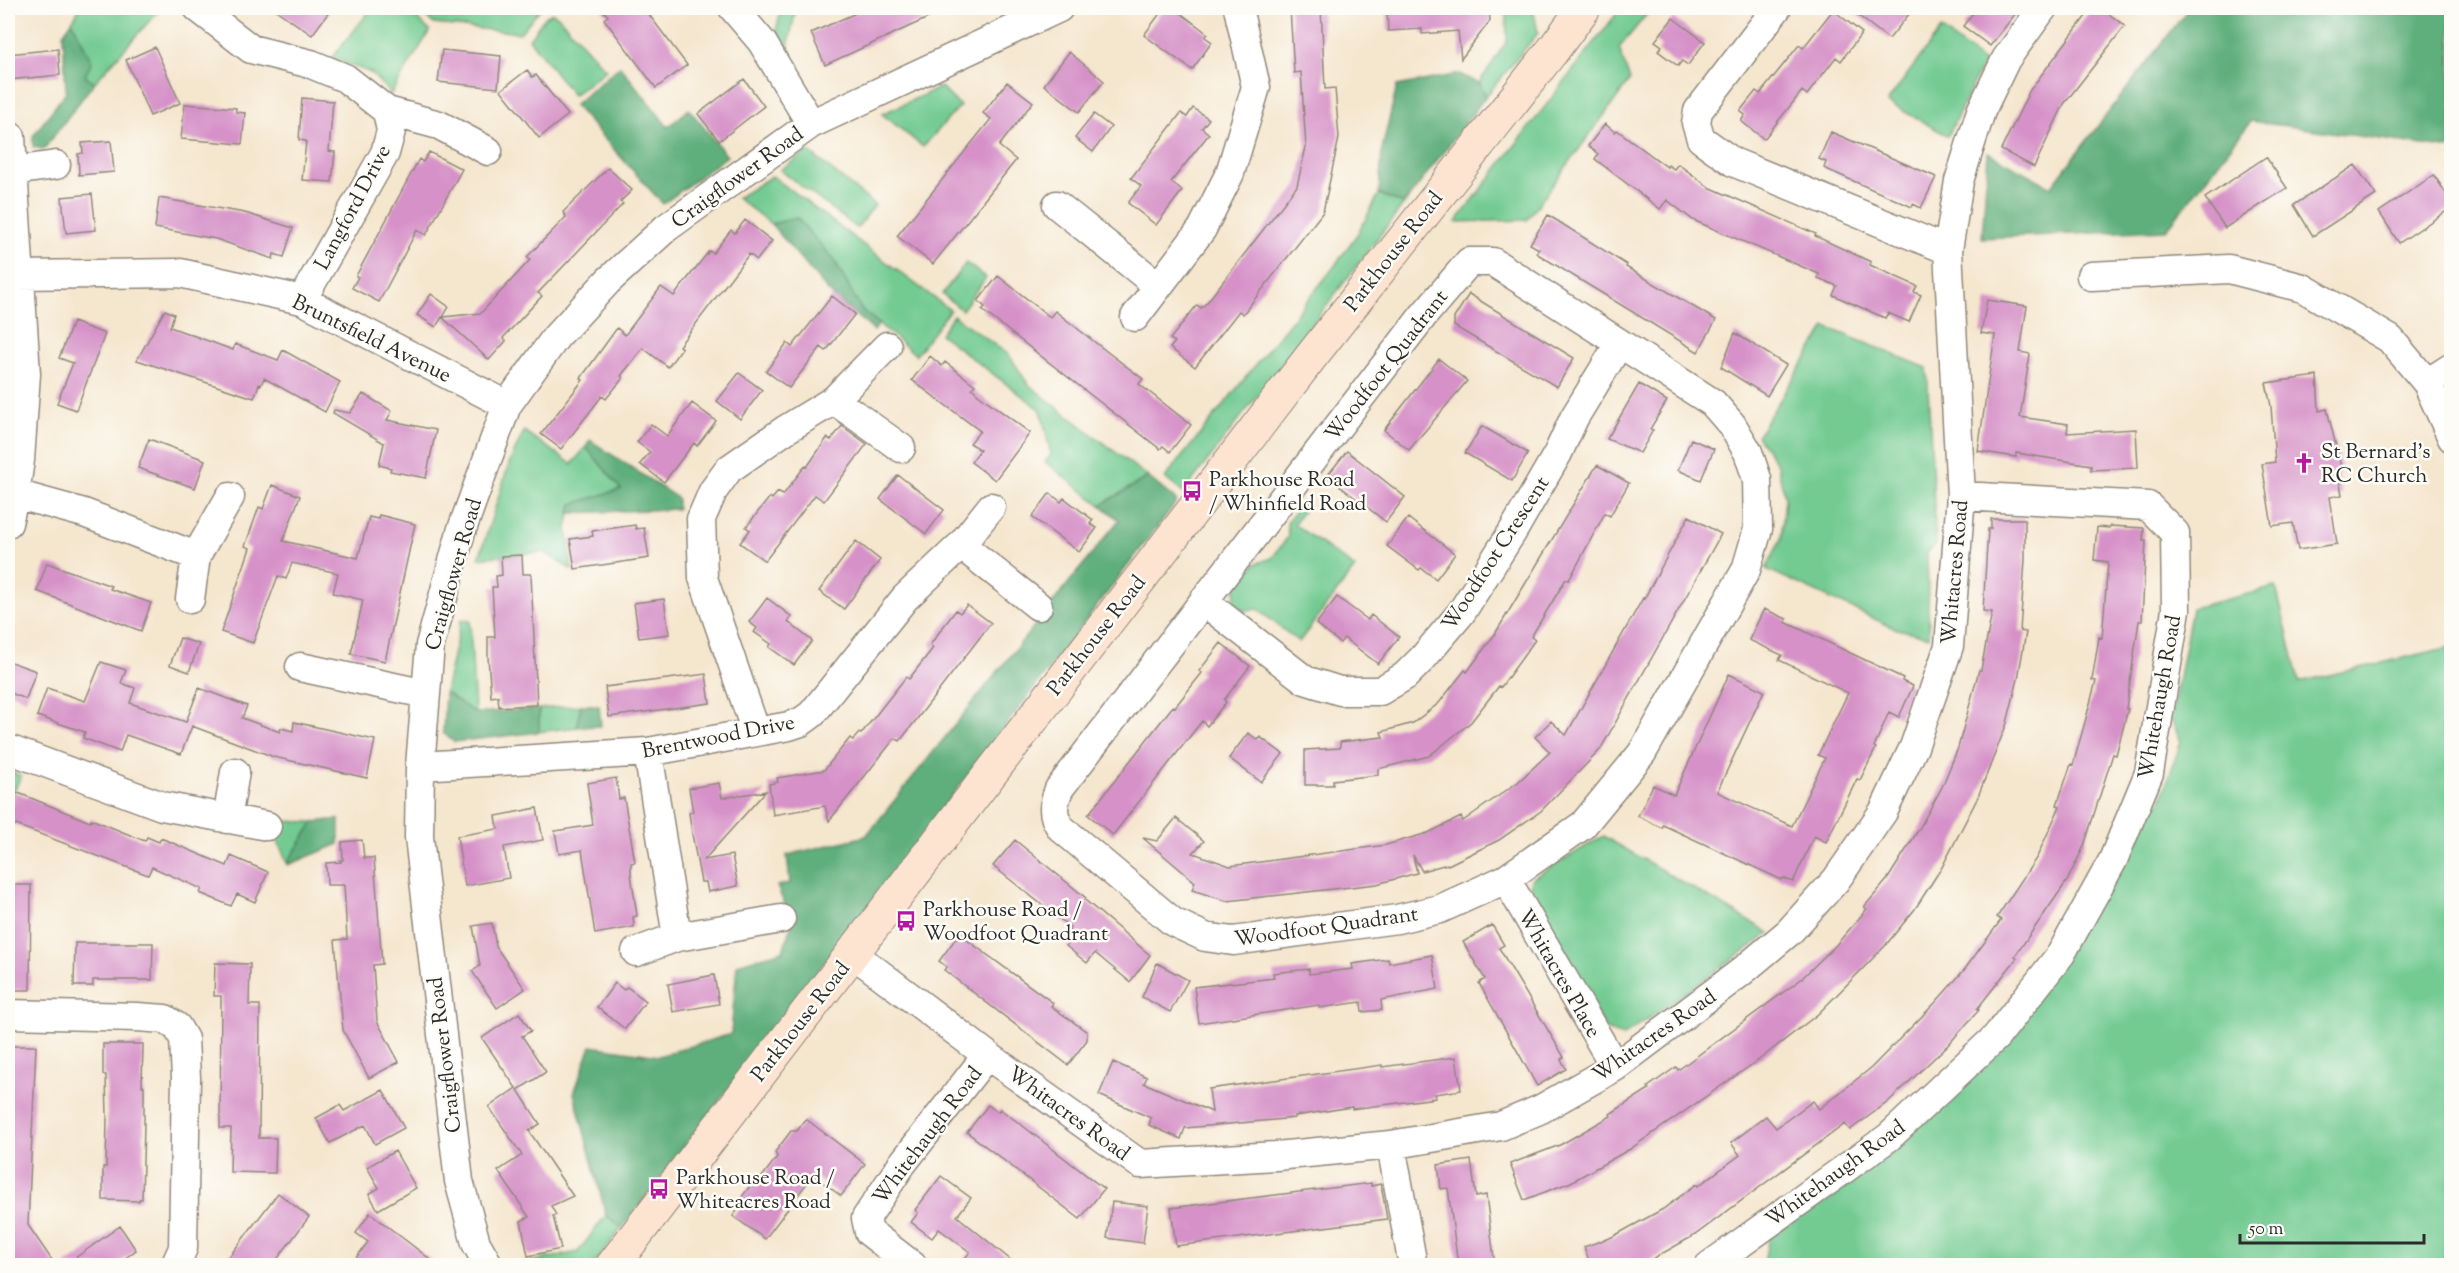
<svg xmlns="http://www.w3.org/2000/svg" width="2459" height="1273" viewBox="0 0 2459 1273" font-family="'Sorts Mill Goudy',serif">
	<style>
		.green { fill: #73cb92; stroke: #4f7b5e; stroke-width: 1.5 }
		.forest { fill: #5eaf7c; stroke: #446d54; stroke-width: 1.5 }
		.building { fill: #d691c8 }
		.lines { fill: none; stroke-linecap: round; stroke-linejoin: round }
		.street-casing { stroke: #90887c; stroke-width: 31 }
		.secondary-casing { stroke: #90887c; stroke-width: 35 }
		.street { stroke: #fff; stroke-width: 28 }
		.secondary { stroke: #fde4d1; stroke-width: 33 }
		.labels { text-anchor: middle; stroke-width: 5; stroke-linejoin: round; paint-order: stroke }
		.street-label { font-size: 21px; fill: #2b2b2b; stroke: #fdfcf7 }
		.poi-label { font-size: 21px; fill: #2b2b2b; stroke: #fdfcf7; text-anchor: start }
	</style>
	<rect width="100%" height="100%" fill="#fdfcf7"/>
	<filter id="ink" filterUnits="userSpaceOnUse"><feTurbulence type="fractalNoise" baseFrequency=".0167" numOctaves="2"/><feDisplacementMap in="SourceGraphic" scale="12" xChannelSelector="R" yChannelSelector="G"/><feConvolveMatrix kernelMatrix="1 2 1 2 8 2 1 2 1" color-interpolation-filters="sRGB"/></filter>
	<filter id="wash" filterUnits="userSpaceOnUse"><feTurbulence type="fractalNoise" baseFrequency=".008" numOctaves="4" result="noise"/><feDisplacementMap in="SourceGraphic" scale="24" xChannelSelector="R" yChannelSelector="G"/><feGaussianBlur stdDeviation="1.35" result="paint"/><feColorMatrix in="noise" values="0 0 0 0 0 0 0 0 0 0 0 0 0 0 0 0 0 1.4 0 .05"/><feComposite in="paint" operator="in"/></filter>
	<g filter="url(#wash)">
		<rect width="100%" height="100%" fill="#f5e6ce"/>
		<path class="green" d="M80,8H161L94,83L84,76L91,62L72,21Z
			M372,8H405L430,31L391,94L371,73L332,58Z
			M416,8H541L520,33L434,24Z
			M782,8H796L788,48L776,30Z
			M1506,8H1533L1538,33L1486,96L1479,83L1507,41Z
			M1621,8H1652L1619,48L1630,80L1527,220L1456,222Z
			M552,13L558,16L606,70L573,95L529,39L545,17Z
			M1941,29L1984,62L1948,136L1887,102Z
			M941,87L960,106L923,147L882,114Z
			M808,151L875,205L857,228L780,170Z
			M772,176L950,310L916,355L861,309L834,260L797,218L771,224L737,198Z
			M1379,194L1404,204L1183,493L1165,478L1334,267L1358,233Z
			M966,263L986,278L962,310L942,294Z
			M953,315L1009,355L1028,384L1058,408L1148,477L1101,505L1045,462L1051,455L1041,410L940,334Z
			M1826,327L1927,368L1936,545L1927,553L1929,637L1894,628L1766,569L1781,539L1785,498L1777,464L1757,436Z
			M524,431L572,464L586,447L621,489L572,504L567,528L572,570L544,552L479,558L510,461Z
			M1304,501L1308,504L1294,524L1355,568L1299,642L1257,609L1243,611L1234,601L1236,587L1255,564L1272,558L1288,537L1287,522Z
			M2276,587L2299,682L2451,647V1265L1760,1266L1764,1263L1769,1236L1958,1091L2142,814L2160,803L2181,742L2171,719L2192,608Z
			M461,620L470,621L475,713L445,692Z
			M581,705L577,727L539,732V709Z
			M8,771L21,776L8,805Z
			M278,821L314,822L287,863L277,839Z
			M1603,836L1770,933L1623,1036L1606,1030L1529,901L1531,879Z
			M606,1215L622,1228L593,1265H515L578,1252Z"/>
		<path class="forest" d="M2189,8H2451V149L2251,121L2166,230L1982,238L1988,152L2051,187Z
			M72,21L92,62L85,76L94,83L44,149L33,147V136L66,92L63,34Z
			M620,66L668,127L689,109L727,156L663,204L574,105Z
			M1459,74L1479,83L1486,96L1404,204L1379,194L1382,149L1397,86Z
			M797,218L834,260L861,309L879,324L874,331L828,291L771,224Z
			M590,440L677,498V509L570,513L572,504L621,489L586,447Z
			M1148,477L1177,501L622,1228L606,1215L574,1093L591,1046L659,1056L731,1034L737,964L783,951L792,922L777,886L790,883L787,855L866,836L1119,520L1101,505Z
			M445,692L475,713L539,709V732L454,742L443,733Z
			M581,705H599L601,726L577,727Z
			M339,819V844L288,865L287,863L314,822Z"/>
		<g id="blocks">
			<path class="building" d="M273,8H332L312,35Z
				M601,8H644L687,65L656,88L604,19L608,16Z
				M867,8H950L825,65L811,33Z
				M1164,8H1174L1208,34L1205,37L1212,42L1192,70L1144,35Z
				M1290,8H1321L1325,89L1335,88L1339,138L1323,212L1243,314L1239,311L1195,367L1170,348L1175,342L1170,339L1197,305L1201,308L1208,301L1297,186L1306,147L1301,72L1294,73Z
				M1387,8H1489L1490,21L1461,59L1458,31L1422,34V29L1388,31Z
				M1848,8H1914L1889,39Z
				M1977,8H2020L1990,46L1963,26Z
				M2092,8H2101L2125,26L2064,104L2034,167L2001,150L2030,90Z
				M1833,10L1862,33L1841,61L1836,57L1807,95L1802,91L1764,139L1741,121L1745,115L1740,111L1756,91L1760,94L1799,45L1803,48Z
				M1673,18L1705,42L1688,65L1682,61L1678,66L1658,51L1662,46L1655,41Z
				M155,47L180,103L150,116L126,60Z
				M58,49L60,75L8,80V54Z
				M442,50L501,56L498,88L438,82Z
				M1069,52L1104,81L1079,112L1044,85Z
				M527,70L532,77L536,75L568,115L539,138L501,90Z
				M744,79L764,106L719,141L698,114Z
				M1007,82L1033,102L999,146L1016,160L933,264L897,236L991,119L983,113Z
				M302,98L333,101L329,151L335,152L332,182L302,180L306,141L299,140Z
				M185,104L236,108V112L245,113L242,144L181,139Z
				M1193,108L1209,119L1202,128L1209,134L1171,182L1182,191L1156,225L1128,203L1141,186L1131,178L1181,113L1187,117Z
				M1094,114L1111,127L1093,152L1075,138Z
				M1605,124L1615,132L1617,130L1667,167L1668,165L1674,169L1678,164L1709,187L1816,234L1815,236L1871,262L1870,265L1917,286L1914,292L1921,295L1909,322L1888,313L1885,318L1833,295L1837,286L1818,278L1819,274L1693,220L1667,200L1660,209L1595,159L1598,154L1588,146Z
				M1831,132L1936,177L1921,208L1913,204L1912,207L1824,168L1826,162L1819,159Z
				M111,141L114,172L79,175L78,154L83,153L82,143Z
				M429,152L462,169L426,235L417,230L379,302L352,288L358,277L356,276L419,159L423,162Z
				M2266,157L2287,188L2225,228L2205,198Z
				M2355,165L2376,195L2313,236L2294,205Z
				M608,168L632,190L620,202L623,204L538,293L542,296L503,338L506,341L489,360L442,317L436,327L417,315L431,294L449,307L443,317L481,313L530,260L527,257L566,217L563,212Z
				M2434,175L2451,201V208L2399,243L2379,212Z
				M92,194L96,230L66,233L62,197Z
				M159,198L245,213L293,228L284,257L274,254L273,259L216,239L155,228Z
				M1548,215L1627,265L1626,267L1716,320L1698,352L1536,253L1539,249L1530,244Z
				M745,220L772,241L757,260L749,254L679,346L682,348L668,367L643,348L621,376L623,378L606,399L602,396L561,449L541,434L583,380L581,378L617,328L625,335L661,287L674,296L709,251L713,253L731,230L735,233Z
				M998,276L1050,317L1055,311L1110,354L1143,379L1139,384L1191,425L1170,452L1163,446L1160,449L982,310L985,307L978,301Z
				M1469,294L1574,358L1557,387L1454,326V318Z
				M832,296L855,314L826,351L821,347L789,388L766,371L787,343L792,347Z
				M1987,300L2027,306L2020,352L2030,354L2020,417L2068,424L2067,433L2136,429L2138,468L2091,470V465L2016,453V457L1978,451L1995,335L1981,333Z
				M165,310L174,314L170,327L233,350L235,344L278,360L283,350L340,382L325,412L264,378L261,385L259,384L254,398L137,360Z
				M73,322L105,334L76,410L57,403L73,363L59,358Z
				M1735,333L1786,365L1767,396L1721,367Z
				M930,356L942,366L945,362L975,385L972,388L978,394L1030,433L995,480L971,462L980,450L970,443L980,431L912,380Z
				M1439,359L1467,381L1409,450L1384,430Z
				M739,373L762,390L740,419L717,401Z
				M2317,376L2319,411L2327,409L2342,471L2338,472L2342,495L2330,497L2337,544L2298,550L2293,523L2272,526L2262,464L2275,462L2271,406L2266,383Z
				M1639,384L1667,401L1650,429L1653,430L1640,453L1607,439Z
				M363,394L392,411L387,420L436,430L426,478L390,471L391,468L379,465L384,443L333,413L334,410L350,413Z
				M692,403L716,421L697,446L694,443L664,482L640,464L650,452L637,442L651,424L667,436Z
				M842,426L867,444L824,501L815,495L765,561L740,543L750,530L746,527L770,497L772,499L778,492L783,495L805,466L807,467L827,438L831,440Z
				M1482,426L1528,453L1512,481L1465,453Z
				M149,439L205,460L195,488L138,468Z
				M1691,439L1714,449L1701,480L1678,470Z
				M1347,451L1405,497L1386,522L1327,476Z
				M1597,465L1629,483L1610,516L1605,513L1569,580L1566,579L1531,637L1535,640L1501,687L1499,686L1471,722L1429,756L1378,769V775L1333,780V785H1305V750L1340,748V742L1383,737L1381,732L1413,723L1439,703L1465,670L1467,672L1495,634Z
				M898,475L944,510L926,534L880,499Z
				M272,485L300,496L283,541L358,558L369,517L378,519L379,515L415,524L385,661L351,654L363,600L333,593L338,573L292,563L286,579L278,576L253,643L221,632L247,557L250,548L245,546L259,507L263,509Z
				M1050,493L1061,502L1064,498L1093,520L1090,524L1097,528L1079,552L1032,517Z
				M1689,516L1721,534L1600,750L1541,811L1499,840L1448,865L1447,864L1422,871L1413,855L1417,873L1377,884L1227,901L1192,890L1195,882L1143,838L1157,841L1176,818L1204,841L1193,853L1230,866L1386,845L1428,833L1461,817L1463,821L1518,782L1550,752L1535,737L1551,721L1566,735L1643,598L1644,599Z
				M1408,518L1455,554L1436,579L1421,568L1419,570L1387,546Z
				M1991,519H2025V560L2020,631L2026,632L2018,679L2007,723L1977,799L1942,867L1915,909L1885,946L1818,1014L1760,1059L1630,1149L1571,1182L1524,1200L1510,1164L1560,1145L1611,1116L1610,1114L1649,1089L1648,1087L1676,1067L1678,1070L1800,980L1836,945L1867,909L1864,907L1887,880L1919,829L1942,787L1958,748L1979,670H1981L1992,612L1983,611L1988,529H1991Z
				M635,525L636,529L644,528L649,558L575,569L570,539L593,536L592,531Z
				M2110,526L2144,528L2143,540H2146L2142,621H2139L2131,675L2126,709H2128L2116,755L2113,754L2084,846L2067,881L2015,956L2017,958L1977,1009L1979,1010L1948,1045L1888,1102L1850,1130L1845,1124L1695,1235L1640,1266H1591L1584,1247L1612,1237L1663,1209L1697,1184L1698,1186L1740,1155L1731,1143L1766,1116L1776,1128L1813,1101L1819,1109L1871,1068L1935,1003L1965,969L2001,920L1997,917L2037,857L2060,806L2057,805L2071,764L2073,765L2085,722L2096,681L2092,680L2099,637L2102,638L2108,562L2094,560L2097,527L2109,528Z
				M856,541L880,560L844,609L819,591Z
				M522,555L523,574H531L537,705L499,707L498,696L491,697L488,657V637H495L492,587H497L496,576L502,575L501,556Z
				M47,563L111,586L110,589L151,603L141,631L37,591Z
				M1337,597L1368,620L1371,615L1399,637L1378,664L1344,638L1340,643L1316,624Z
				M767,598L792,617L788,622L812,641L794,665L769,647L771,644L754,632L757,628L749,622Z
				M664,599L669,634L639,638L634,603Z
				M967,605L991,623L900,741L895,738L829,821L825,806L773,815L769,784L778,782L777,778L824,770L850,738L853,740L859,733L861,734L906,677L909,679L933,648L930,645L940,631L956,610L960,613Z
				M1764,609L1787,619L1785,622L1903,678L1902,681L1913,686L1899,717L1889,712L1874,747L1876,748L1860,780L1857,779L1826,842L1814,836L1793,882L1783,878L1782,880L1663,825L1662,828L1638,816L1653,785L1674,795L1729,674L1764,691L1717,792L1792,826L1825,758L1818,755L1848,693L1779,660L1782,655L1749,640Z
				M180,638L199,644L189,672L170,665Z
				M1221,643L1250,666L1224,700L1226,702L1207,726L1202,721L1113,835L1088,815L1173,706L1175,707L1202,673L1199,671Z
				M8,661L36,671L26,699L8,692Z
				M101,662L126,670L121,683L135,688L130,703L186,722L199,688L247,706L242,718L280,732L281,728L293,731L294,722L375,740L367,778L274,757L192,726L181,754L126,735L120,752L83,738L85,732L37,716L47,688L85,701Z
				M706,674L710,703L609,717L605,687Z
				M1248,733L1258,740L1260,737L1283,754L1261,782L1229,758Z
				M616,778L619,799L624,798L635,862L631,863V874L637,916L633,917L634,927L595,934L582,850L559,854L555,831L593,825L587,783Z
				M719,783L722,798L766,791L704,860L732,855L738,886L708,892L706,882H701L692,834L689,813L693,812L689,788Z
				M16,792L90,822L91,819L145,841L147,837L159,842L161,838L227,866L231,856L268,872L255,902L237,894L231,906L200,893L202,889L152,867L148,875L8,822V814Z
				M537,808L543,840L504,847L509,878L465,886L457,836L498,829L496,816Z
				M362,840L364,858H374L380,937L382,964L373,965L377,1021L399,1062L369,1078L343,1030L335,940L347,939L344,885H327L326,863L341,862L340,860H343L342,842Z
				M1015,840L1086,898L1085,900L1150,955L1130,982L1095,953L1087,963L1066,946L1075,935L1068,929L1070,927L993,866Z
				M8,885H31L30,990H8Z
				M492,923L496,947L525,989L497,1008L472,971L480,966L473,926Z
				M1492,925L1504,945L1499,948L1564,1057L1561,1059L1566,1069L1537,1086L1479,983L1485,979L1463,942Z
				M959,934L1053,1003L1051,1006L1087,1032V1040L1068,1065L944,970L947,967L939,961Z
				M75,943H153L152,980H93V986H74Z
				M1432,955L1438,989L1381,1000L1382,1010L1362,1012L1361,1002L1319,1008V1005L1199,1023L1194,987L1274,978L1273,973L1309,969V974L1353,969L1352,964L1388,959L1389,963Z
				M215,963L250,964L249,1005H260L259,1138H276L275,1173L230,1172L231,1128H220L221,996H214Z
				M1157,963L1188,980L1170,1012L1142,997Z
				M714,975L719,1004L673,1012L668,984Z
				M615,983L624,990L627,987L646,1001L625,1029L597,1007Z
				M519,1013L531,1031L522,1036L546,1072L518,1090L540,1124L529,1131L573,1196L551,1206L556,1215L553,1216L561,1249L528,1256L521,1221L529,1217L498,1171L522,1155L489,1107L516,1088L482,1038Z
				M103,1044H143L142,1086H144V1125L142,1199H139V1201L103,1200V1167H106L107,1117L106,1075H103Z
				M8,1046H36L28,1225L56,1266H8Z
				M1456,1057L1461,1090L1435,1094L1436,1098L1352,1109V1107L1295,1116V1118L1185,1128L1181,1139L1149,1125L1151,1118L1099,1095L1113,1062L1147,1077L1144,1083L1212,1112L1209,1089L1382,1065V1067Z
				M383,1090L404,1128L375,1144L365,1125L330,1143L316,1118L340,1105L344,1111Z
				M988,1105L998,1112L1000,1109L1023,1126L1104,1189L1080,1219L967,1132Z
				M806,1119L865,1164L841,1196L813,1175L765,1239L733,1216L742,1204L741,1198L756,1178L762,1177L777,1157L775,1152L791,1131H797Z
				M395,1151L416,1188L378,1210L369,1194L379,1188L367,1167Z
				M1471,1160L1476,1197L1486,1195L1495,1266H1458L1448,1188L1441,1189L1438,1165Z
				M941,1176L971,1198L957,1216L1018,1266H959L970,1252L939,1229L932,1238L911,1222L918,1213L915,1210Z
				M1371,1183V1186L1381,1184L1387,1219L1176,1246L1171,1208Z
				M278,1193L309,1217L272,1266H222Z
				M1112,1202L1148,1206L1143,1243L1107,1238Z
				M370,1213L439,1266H350L368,1242L356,1233Z
				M120,1226L136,1250L115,1266H64Z"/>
		</g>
	</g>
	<g filter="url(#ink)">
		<use href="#blocks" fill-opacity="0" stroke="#90887c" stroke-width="1.5"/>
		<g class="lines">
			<g class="street-casing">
				<path id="street" d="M198,8L251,49L311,64L345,78L387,111L391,131L385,153L302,300
					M733,8L762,42L811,124
					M1777,8L1698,111L1696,123L1701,139L1733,162L1948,250
					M387,111L439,125L488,151
					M13,171L56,165
					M1057,205L1157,285
					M1469,262H1493L1713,403L1732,425L1748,452L1757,479L1758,529L1746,570L1642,753L1583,825L1506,879L1440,909L1397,919L1233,941L1205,937L1173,922L1061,828C1051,814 1053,805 1059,789L1423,316Z
					M18,275L180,273L302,300L507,405
					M2091,276L2229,269L2303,288L2390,339L2427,383L2452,438
					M1135,317L1202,229L1230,173L1256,87L1238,8
					M2427,383L2452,367
					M834,400L901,448
					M15,494L84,513L196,556
					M8,523L15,494L20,460L26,374L11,137
					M961,545L1038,606
					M190,599L196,556L230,497
					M1203,601L1305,680L1340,691H1380L1405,676L1423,658L1461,613L1513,531L1558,453L1574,418L1619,344
					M300,667L426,694
					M756,732L703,578L701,519L713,491L729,469L785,430L834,400L887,346
					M8,749L162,806L267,826
					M648,752L677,937
					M420,766L648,752L789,726L801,722L812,714L905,598L961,545L991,507
					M227,819L235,772
					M1506,879L1615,1067
					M636,952L677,937L781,919
					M852,953L987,1055L1140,1164L1276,1156L1391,1145L1501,1126L1541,1109L1615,1067L1740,973L1789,932L1836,880L1883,812L1914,747L1949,646L1961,496L1948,250L1959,181L1981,111L2006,59L2043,8
					M8,1014L137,1017L165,1019L177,1027L184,1039L186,1078L183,1248L175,1266
					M1391,1145L1413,1266
					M489,1266L476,1243L459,1181L419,837L420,766L430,645L461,532L507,405L556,337L608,281L666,228L811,124L1059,8
					M913,1266L869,1232L866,1218L902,1164L987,1055
					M1709,1266L1889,1137L1996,1037L2061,954L2113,860L2149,773L2176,610L2175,533L2148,506L1961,496"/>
			</g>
			<g class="secondary-casing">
				<path id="secondary" d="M612,1266L1310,358L1553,50L1584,8"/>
			</g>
			<use href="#street" class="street"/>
			<use href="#secondary" class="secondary"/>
		</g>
	</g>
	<defs>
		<g id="church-bare" transform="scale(1.62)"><path d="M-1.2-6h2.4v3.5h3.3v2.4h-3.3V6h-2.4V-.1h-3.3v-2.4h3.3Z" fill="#b5179e" stroke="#fdfcf7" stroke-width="2.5" paint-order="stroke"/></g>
		<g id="bus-bare" transform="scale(1.62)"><path d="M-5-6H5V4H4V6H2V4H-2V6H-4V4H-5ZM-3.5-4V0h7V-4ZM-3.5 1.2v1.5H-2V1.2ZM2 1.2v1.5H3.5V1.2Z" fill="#b5179e" stroke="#fdfcf7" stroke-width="2.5" paint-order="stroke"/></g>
	</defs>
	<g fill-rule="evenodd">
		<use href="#church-bare" x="2304" y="463"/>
		<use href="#bus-bare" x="1192" y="491"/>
		<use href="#bus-bare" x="906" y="921"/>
		<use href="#bus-bare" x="659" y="1189"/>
	</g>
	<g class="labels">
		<g class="street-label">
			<text transform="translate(737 177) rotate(-36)" y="7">Craigflower Road</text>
			<text transform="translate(352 207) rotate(-62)" y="7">Langford Drive</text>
			<text transform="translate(1393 251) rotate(-52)" y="7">Parkhouse Road</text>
			<text transform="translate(372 338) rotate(26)" y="7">Bruntsfield Avenue</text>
			<text transform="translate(1386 365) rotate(-52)" y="7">Woodfoot Quadrant</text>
			<text transform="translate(1495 553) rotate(-57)" y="7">Woodfoot Crescent</text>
			<text transform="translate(1954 572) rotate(-85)" y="7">Whitacres Road</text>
			<text transform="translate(453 574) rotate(-74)" y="7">Craigflower Road</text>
			<text transform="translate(1096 635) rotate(-52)" y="7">Parkhouse Road</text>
			<text transform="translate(2159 697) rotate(-80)" y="7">Whitehaugh Road</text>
			<text transform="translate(718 736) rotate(-11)" y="7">Brentwood Drive</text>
			<text transform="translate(1326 926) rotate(-8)" y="7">Woodfoot Quadrant</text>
			<text transform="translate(1560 973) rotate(60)" y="7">Whitacres Place</text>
			<text transform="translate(800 1021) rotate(-52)" y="7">Parkhouse Road</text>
			<text transform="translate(1654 1035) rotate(-35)" y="7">Whitacres Road</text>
			<text transform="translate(444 1055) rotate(-97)" y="7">Craigflower Road</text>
			<text transform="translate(1069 1113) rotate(36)" y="7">Whitacres Road</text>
			<text transform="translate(927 1135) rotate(-53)" y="7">Whitehaugh Road</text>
			<text transform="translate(1835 1173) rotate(-36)" y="7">Whitehaugh Road</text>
		</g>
		<g class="poi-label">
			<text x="2321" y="458">St Bernard's<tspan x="2321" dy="24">RC Church</tspan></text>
			<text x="1209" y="486">Parkhouse Road<tspan x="1209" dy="24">/ Whinfield Road</tspan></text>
			<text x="923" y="916">Parkhouse Road /<tspan x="923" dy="24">Woodfoot Quadrant</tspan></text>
			<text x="676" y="1184">Parkhouse Road /<tspan x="676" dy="24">Whiteacres Road</tspan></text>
		</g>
	</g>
	<rect width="2459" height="1273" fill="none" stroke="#fdfcf7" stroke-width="30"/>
	<path d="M2240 1234v9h184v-9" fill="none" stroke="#2b2b2b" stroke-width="3"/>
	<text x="2249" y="1234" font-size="18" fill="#2b2b2b" stroke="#fdfcf7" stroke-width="4.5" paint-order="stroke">50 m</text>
</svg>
